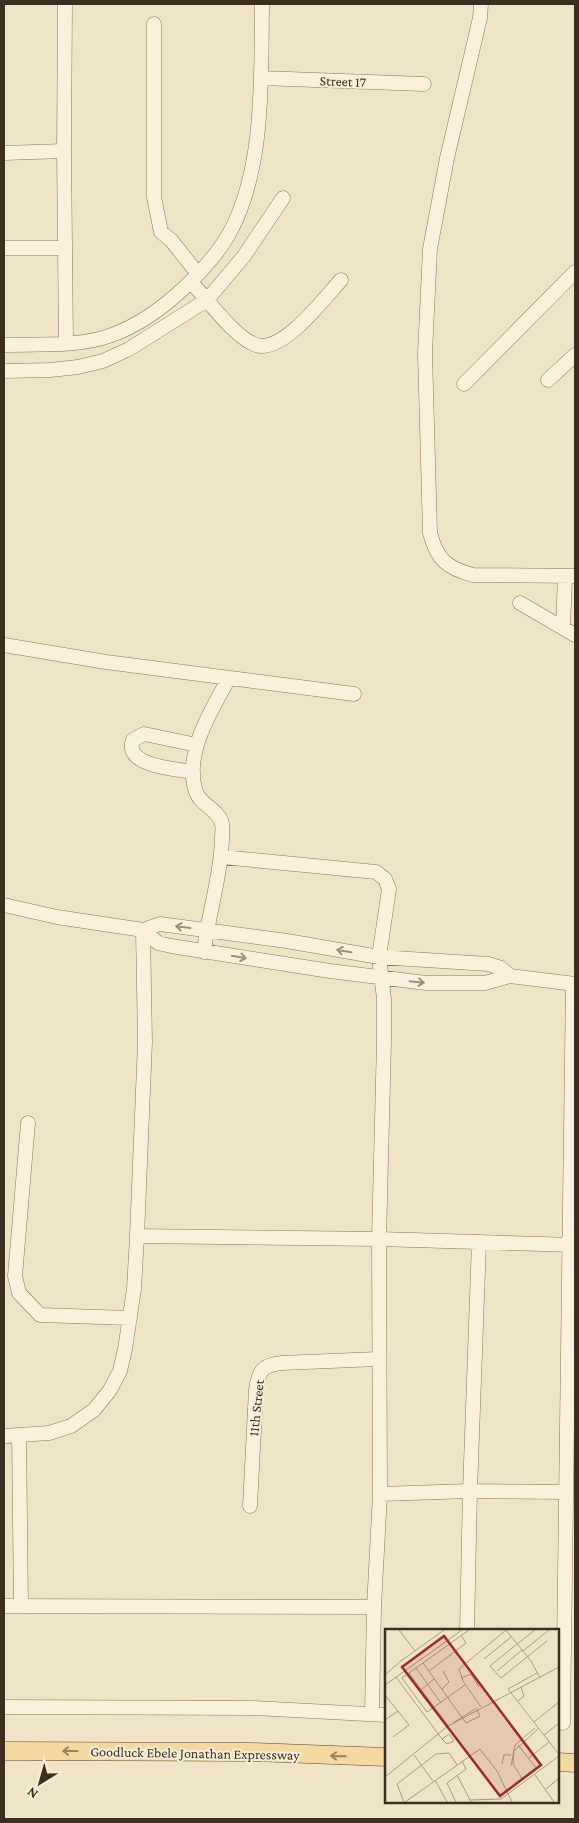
<svg xmlns="http://www.w3.org/2000/svg" width="579" height="1823" viewBox="0 0 579 1823" font-family="'Crimson Pro',serif">
	<style>
		.lines { fill: none; stroke-linecap: round; stroke-linejoin: round }
		.minor-casing { stroke: #8d765c; stroke-width: 15 }
		.major-casing { stroke: #5b4430; stroke-width: 19 }
		.minor { stroke: #faf1dc; stroke-width: 14 }
		.major { stroke: #f3d9a0; stroke-width: 18 }
		.oneway { stroke: #9c907e }
		.oneway2 { stroke: #988460 }
		.labels { text-anchor: middle; stroke-width: 4; stroke-linejoin: round; paint-order: stroke }
		.street-label { font-size: 14px; fill: #3d2e20; stroke: #f7eed8 }
		.inset-road { fill: none; stroke: #a89b85; stroke-width: 1 }
		.view { fill: #9e2a2b; fill-opacity: 0.15; stroke: #9e2a2b; stroke-width: 2.5 }
		.inset-edge { fill: none; stroke: #3d2e20; stroke-width: 2.5 }
	</style>
	<rect width="100%" height="100%" fill="#f0e4c8"/>
	<g class="lines">
		<g class="minor-casing">
			<path id="minor" d="M65,4L64,151L66,343
				M481,4L480,18L447,158L430,249L425,353L430,533C437,560 447,568 473,575L575,576
				M154,24V197L161,232L171,240L198,274
				M261,78L424,84
				M4,153L64,151
				M4,248H65
				M191,282C207,299 235,338 256,345C283,354 325,297 341,280
				M4,345C37,344 78,347 109,336C138,326 164,307 185,287C201,272 218,253 229,234C265,169 261,77 262,4
				M4,371L50,370L78,367L103,361L129,349L207,300L244,256L283,198
				M548,380L575,355
				M464,384L575,272
				M520,603L575,635
				M563,628L565,576
				M4,645L106,662L354,694
				M193,772C175,769 123,766 133,740L144,734L197,745
				M222,857L376,872L385,879L389,889L379,957L384,999V1041L379,1239L380,1494L374,1607L372,1714
				M4,905L57,917L143,930L160,924L287,941L379,957L488,964L501,968L510,976
				M143,930L158,943L171,946L330,971L426,983H485L510,976L575,984
				M204,952C208,914 221,877 222,839C222,834 223,828 222,824C219,809 200,805 196,792C183,754 212,709 229,678
				M28,1123L15,1276L19,1293L40,1315L130,1318
				M137,1236L379,1239L575,1245
				M19,1435L21,1606
				M4,1436L49,1433L71,1426L94,1410L110,1390L120,1371L125,1349L134,1289L137,1236L145,1042L143,930
				M380,1494L470,1491L566,1492
				M250,1506L256,1390C259,1370 262,1365 282,1363L378,1359
				M4,1606L374,1607
				M467,1630L470,1491L479,1242
				M4,1707L252,1708L386,1715
				M563,1723L573,984"/>
		</g>
		<g class="major-casing">
			<path id="major" d="M4,1751L252,1752L386,1757
				M558,1762L575,1763"/>
		</g>
		<use href="#minor" class="minor"/>
		<use href="#major" class="major"/>
	</g>
	<defs><path id="oneway-shaft" d="M-6 0H5M1.5-3L5.5 0L1.5 3" fill="none" stroke-width="1.6" stroke-linecap="round" stroke-linejoin="round" transform="scale(1.25)"/></defs>
	<g class="oneway">
		<use href="#oneway-shaft" transform="translate(183 927) rotate(-173)"/>
		<use href="#oneway-shaft" transform="translate(344 951) rotate(-170)"/>
		<use href="#oneway-shaft" transform="translate(239 957) rotate(9)"/>
		<use href="#oneway-shaft" transform="translate(417 982) rotate(6)"/>
	</g>
	<g class="oneway2">
		<use href="#oneway-shaft" transform="translate(70 1751) rotate(180)"/>
		<use href="#oneway-shaft" transform="translate(338 1756) rotate(-179)"/>
	</g>
	<g class="labels">
		<g class="street-label">
			<text transform="translate(343 81) rotate(2)" y="5">Street 17</text>
			<text transform="translate(256 1408) rotate(-84)" y="5">11th Street</text>
			<text transform="translate(195 1753) rotate(1)" y="5">Goodluck Ebele Jonathan Expressway</text>
		</g>
	</g>
	<g transform="translate(385 1629)">
		<rect width="174" height="174" fill="#f0e4c8"/>
		<path class="inset-road" d="M14,1L30,22M132,15L105,37L116,49L162,12M132,15L150,1M138,22L164,1M99,30L126,8M16,32L59,1M38,34L81,94L95,87L91,79M31,39L56,74M44,42L81,14L76,6M112,42L137,21M24,44L63,97M152,44L123,60L173,124M0,46L18,30M11,48L57,110L62,115L69,112L64,105L57,110M76,49L86,45L94,58M0,56L77,1M80,56L42,83L17,49L84,1M37,60L49,50M57,60L64,53L58,42M0,66L24,96L8,108M133,72L139,67L136,58M96,78L78,52L74,40L121,1L146,32L155,49M0,91L13,82M149,93L174,73M68,94L90,80M159,106L174,94M133,116L152,140M29,126L48,152M144,129L164,113M117,135L119,126H126M126,137L130,116L150,99M72,146L86,173M150,146L169,173M0,148L63,97L174,38M50,151L62,173M138,151L128,135L129,122L154,99M161,160L174,149M85,171L116,170L174,127M19,173L12,155L51,125L64,124L72,136M20,173L95,120L112,142L127,173M71,173L62,154L81,140L77,132"/>
		<path class="view" d="M59,7L156,136L115,167L17,38Z"/>
		<rect width="174" height="174" class="inset-edge"/>
	</g>
	<rect width="579" height="1823" fill="none" stroke="#3d2e20" stroke-width="10"/>
	<g transform="translate(40 1783) rotate(217)" stroke="#f7eed8" stroke-width="4" paint-order="stroke">
	<path d="M0-4L9 19L0 12L-9 19Z" fill="#3d2e20"/>
	<text y="-8" font-size="14" font-weight="bold" text-anchor="middle" fill="#3d2e20">N</text>
	</g>
</svg>
